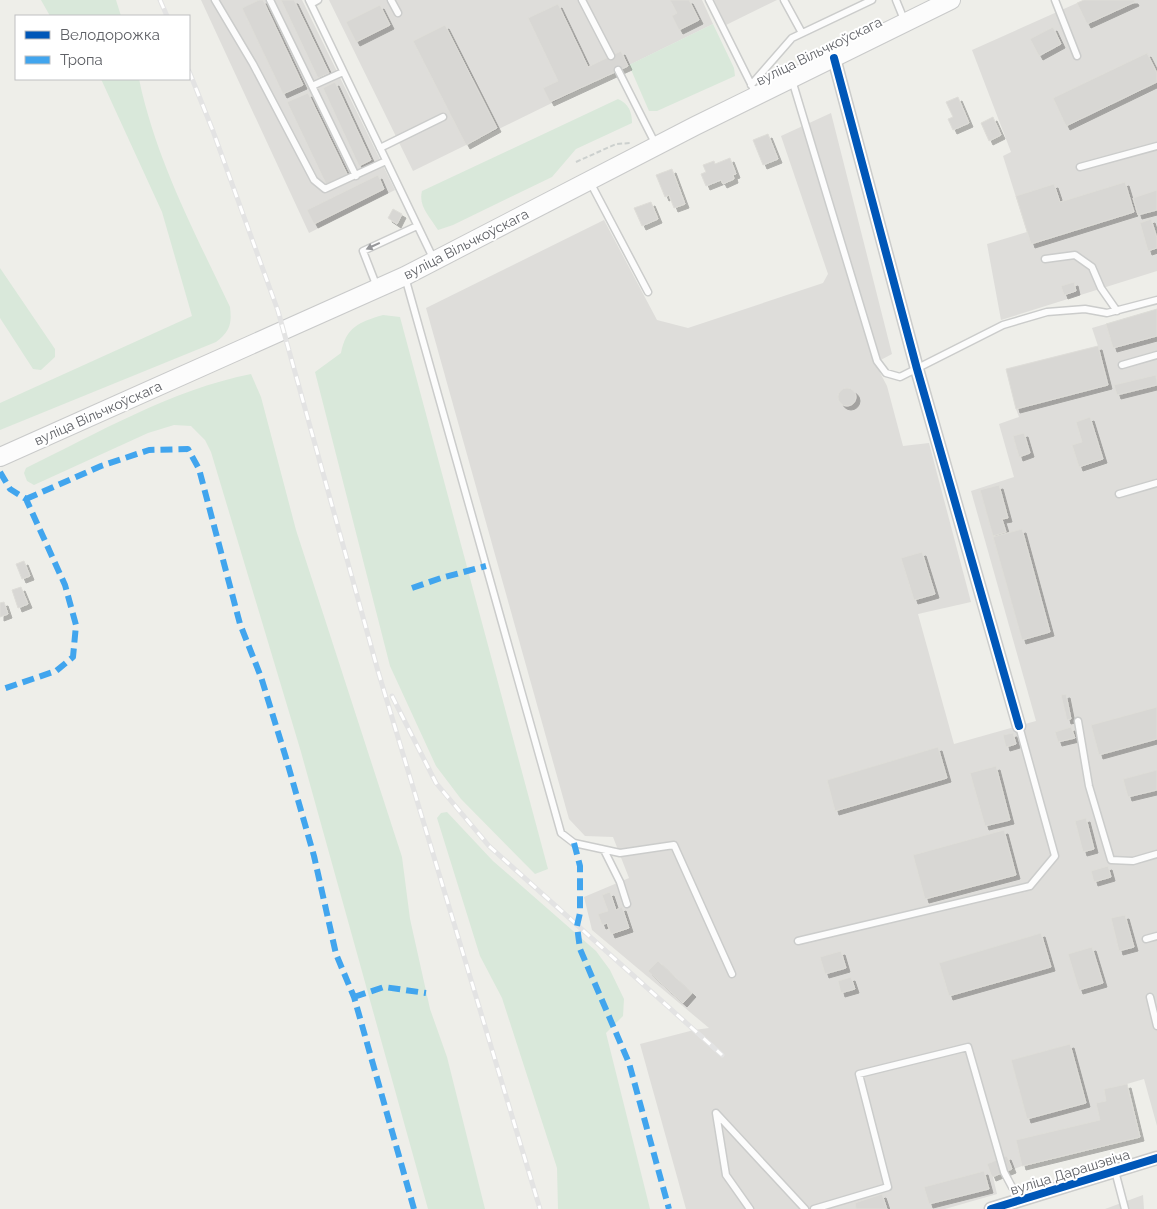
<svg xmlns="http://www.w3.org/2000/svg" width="1157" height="1209" viewBox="0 0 1157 1209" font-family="Raleway,sans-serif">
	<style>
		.industrial { fill: #deddda }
		.green { fill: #d9e8da }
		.building { fill: #d8d7d4; stroke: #deddd8; filter: url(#shadow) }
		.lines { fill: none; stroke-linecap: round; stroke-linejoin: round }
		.lane-casing { stroke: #cbcccb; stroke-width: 9 }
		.street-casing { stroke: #cbcccb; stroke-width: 15 }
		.secondary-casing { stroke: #c9caca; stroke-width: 20 }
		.path { stroke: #ccd0ce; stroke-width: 2; stroke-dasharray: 5 2.5; stroke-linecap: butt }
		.lane { stroke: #fcfcfc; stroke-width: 6 }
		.street { stroke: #fcfcfc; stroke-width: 12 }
		.secondary { stroke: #fcfcfc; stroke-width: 18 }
		.rail-casing { stroke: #e3e3e3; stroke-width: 5 }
		.rail { stroke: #fff; stroke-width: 3; stroke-dasharray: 9; stroke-linecap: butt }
		.quiet { stroke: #41a5ee; stroke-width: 6; stroke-dasharray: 12 6; stroke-linecap: butt }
		.cycleway-casing { stroke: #fff; stroke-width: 11 }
		.cycleway { stroke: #0057b8; stroke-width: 8 }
		.oneway { fill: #96979a }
		.labels { text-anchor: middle; stroke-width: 4; stroke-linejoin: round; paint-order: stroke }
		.street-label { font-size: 14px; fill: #5f6166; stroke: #fff }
	</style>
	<defs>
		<filter id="shadow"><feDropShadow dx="4" dy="4" stdDeviation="0" flood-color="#0004"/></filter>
	</defs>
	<rect width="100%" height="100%" fill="#eeeee9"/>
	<path class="industrial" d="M201,0H302L395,190L309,233Z
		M329,0H702L713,24L413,171Z
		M714,0H777L726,25Z
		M1084,0H1157V271L1001,320L987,244L1027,232L1003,156L1011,152L972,50Z
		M831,113L892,354L875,363L887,386L903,446L929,443L971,602L918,614L954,744L1036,721L971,491L1014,477L999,424L1019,417L1016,409L1098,346L1092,328L1157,309V1126L1144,1079L1127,1084L1140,1137L1022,1166L993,1177L997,1194L945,1209H686L640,1044L694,1030L709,1028L592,930L584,897L629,878L613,837L585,836L569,819L426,308L604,220L657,320L688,328L823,283L828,274L781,136Z
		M1143,1195L1144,1209H1105Z"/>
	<path class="green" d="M41,0H116L121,16H50Z
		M713,24L734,68L735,76L657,111H649L629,65Z
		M101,79H139C156,160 195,233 230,307C232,324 230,331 216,342L0,430V403L192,316L162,212Z
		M618,99C629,104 632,112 632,123L576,149L552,177L453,225L438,230C430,217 418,206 422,191Z
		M0,268L55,349V357L41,370L33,369L0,318Z
		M383,315L400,317L548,869L535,874L461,799L436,766L390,666L315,372L341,353C346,327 359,322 383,315Z
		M251,374L261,397L296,530L402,857L410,919L430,1009L447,1057L485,1209H428L301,752L211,452L205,440L191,426L174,425L148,433L34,485L27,481L24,473L26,468C98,433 171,390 251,374Z
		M447,812L493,861L596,951L610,970L624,999L623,1016L606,1033L650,1209H558L557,1168L502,998L480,956L437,818L441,813Z"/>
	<path class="building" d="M259,0H263L303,85L283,94L242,8Z
		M281,0H294L329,73L318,78Z
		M670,0H689L699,20L679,30L672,16L677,13Z
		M1084,0H1134L1135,2L1087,24L1077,3Z
		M558,4L588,67L621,51L628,66L550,102L543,88L558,81L528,18Z
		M380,5L390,25L356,42L346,22Z
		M445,25L497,128L466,145L413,41Z
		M1053,27L1061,44L1039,56L1030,39Z
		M1147,53L1157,73V82L1066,126L1053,98Z
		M335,82L371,160L359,166L323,88Z
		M308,93L348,176L327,186L287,102Z
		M958,97L969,123L953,130L948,119L953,117L946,102Z
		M993,117L1001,135L989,141L981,123Z
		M768,134L778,159L763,165L753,140Z
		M730,158L736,174L733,175L734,179L723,184L721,180L706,186L701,174L706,172L703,165L714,161L715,164Z
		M672,169L685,204L674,208L669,195L665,197L656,175Z
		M378,175L384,189L314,224L307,210Z
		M1125,182L1134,212L1031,244L1016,196L1054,184L1060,202Z
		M1157,190V210L1138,215L1133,198Z
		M651,202L658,219L642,226L634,208Z
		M393,209L402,214L397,224L388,218Z
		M1151,219L1157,238V248L1148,251L1140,223Z
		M1074,282L1076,291L1064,295L1061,286Z
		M1157,309V336L1113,348L1106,324Z
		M1098,346L1108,385L1016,409L1006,369Z
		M1156,375L1157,385L1117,395L1114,385Z
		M838 397a9 9 0 1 1 18 0a9 9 0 1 1-18 0Z
		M1090,417L1103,459L1079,467L1072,445L1082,442L1076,422Z
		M1024,433L1030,453L1019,457L1013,436Z
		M999,485L1008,518L1002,519L1006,532L993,536L980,490Z
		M1022,529L1050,632L1022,640L993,537Z
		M922,552L935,594L914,600L901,558Z
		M24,561L30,576L22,579L16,564Z
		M21,587L28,604L18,608L12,590Z
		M4,602L8,614L0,617V603Z
		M1066,694L1071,719L1067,720L1061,695Z
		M1157,707V739L1099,755L1091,725Z
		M1071,727L1075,738L1058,742L1055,732Z
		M1013,733L1016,744L1006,747L1003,735Z
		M938,747L947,778L835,811L827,780Z
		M996,766L1010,820L985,826L970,773Z
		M1157,770V790L1128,797L1123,779Z
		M1086,818L1094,849L1083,852L1075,821Z
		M1004,830L1016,875L925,899L913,855Z
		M1108,866L1111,877L1094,882L1091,871Z
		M610,892L616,910L622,907L629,928L611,934L607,923L602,925L598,914L608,911L602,895Z
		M1125,915L1134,947L1119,951L1111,918Z
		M1041,933L1051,967L949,996L939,963Z
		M1092,947L1103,983L1079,990L1068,954Z
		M841,951L846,968L825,974L820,957Z
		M658,961L692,993L683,1003L648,971Z
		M851,977L855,989L841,993L838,981Z
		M1070,1044L1086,1103L1027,1119L1011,1060Z
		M1127,1084L1140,1137L1022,1166L1016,1140L1100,1120L1096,1103L1106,1101L1104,1089Z
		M1007,1156L1012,1169L992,1177L987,1164Z
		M984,1171L989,1189L929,1204L924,1187Z
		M882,1194L887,1209H856L855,1203Z"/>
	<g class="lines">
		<g class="lane-casing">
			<path id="lane" d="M215,0L253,64L314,180L325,189L386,161
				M270,0L356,176
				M309,0L434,260
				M391,0L398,13
				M582,0L611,56
				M709,0L753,88
				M784,0L802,33
				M896,0L905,22
				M1055,0L1077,56
				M311,4L318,0
				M618,70L656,145
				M792,80L877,361L886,373L900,377L1003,325L1047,312L1085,309L1107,313L1157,300
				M751,85L792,38L872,0
				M312,86L343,72
				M380,148L443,117
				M1080,167L1157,146
				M590,182L648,292
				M1045,259L1075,255L1092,267L1101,288L1117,311
				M405,277L561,833L574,843L620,853L674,845L732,974
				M377,287L363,251L417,226
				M1122,365L1157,355
				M1119,494L1157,483
				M1078,721L1089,786L1111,860L1133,861L1157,854
				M604,850L620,882L627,904
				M1146,939L1157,936
				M798,941L1030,886L1055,856L1019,726
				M1150,997L1157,1026
				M1115,1171L1125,1209
				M750,1209L726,1175L716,1113L805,1209
				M814,1209L888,1187L859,1074L968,1047L1004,1172L1012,1187L1025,1199"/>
		</g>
		<g class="street-casing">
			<path id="street" d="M834,58L917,369L1019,726
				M991,1209L1157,1158"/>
		</g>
		<g class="secondary-casing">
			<path id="secondary" d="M0,457L405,276L695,126L951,0"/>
		</g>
		<path class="path" d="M576,162L616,144L630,143"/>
		<use href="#lane" class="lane"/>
		<use href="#street" class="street"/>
		<use href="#secondary" class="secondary"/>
		<g class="rail-casing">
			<path id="rail" d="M160,0L167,16
				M189,71L213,131L278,311L378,671L540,1209
				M392,696L436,783L489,846L722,1055"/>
		</g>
		<use href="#rail" class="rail"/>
		<path class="quiet" d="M0,472L10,489L26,499L65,585L76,625L73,657L56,671L0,690
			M26,499L101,466L149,450L188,449L199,469L240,624L261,677L286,758L314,856L336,954L354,997L414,1209
			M412,588L441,578L486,566
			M574,843L580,866V913L577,926L580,949L629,1063L669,1209
			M354,997L384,987L426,993"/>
		<g class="cycleway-casing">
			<path id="cycleway" d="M834,58L917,369L1019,726
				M991,1209L1157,1158"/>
		</g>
		<use href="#cycleway" class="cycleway"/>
	</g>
	<defs><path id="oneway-solid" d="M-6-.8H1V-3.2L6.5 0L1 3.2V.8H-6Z" transform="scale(1.25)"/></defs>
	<use class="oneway" href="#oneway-solid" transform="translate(373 246) rotate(155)"/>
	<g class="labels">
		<g class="street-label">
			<text transform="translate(819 51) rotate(-26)" y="5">вуліца Вільчкоўскага</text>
			<text transform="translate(466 244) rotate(-27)" y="5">вуліца Вільчкоўскага</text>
			<text transform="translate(98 413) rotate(-24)" y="5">вуліца Вільчкоўскага</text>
			<text transform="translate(1070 1172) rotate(-17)" y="5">вуліца Дарашэвіча</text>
		</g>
	</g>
	<rect x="15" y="15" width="175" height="65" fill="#ffffff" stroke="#bfc0c2"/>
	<rect x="25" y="31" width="25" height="8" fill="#0057b8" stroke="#bfc0c2"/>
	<text x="60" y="40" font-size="15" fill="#5f6166">Велодорожка</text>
	<rect x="25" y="56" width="25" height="8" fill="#41a5ee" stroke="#bfc0c2"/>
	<text x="60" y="65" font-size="15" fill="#5f6166">Тропа</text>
</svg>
